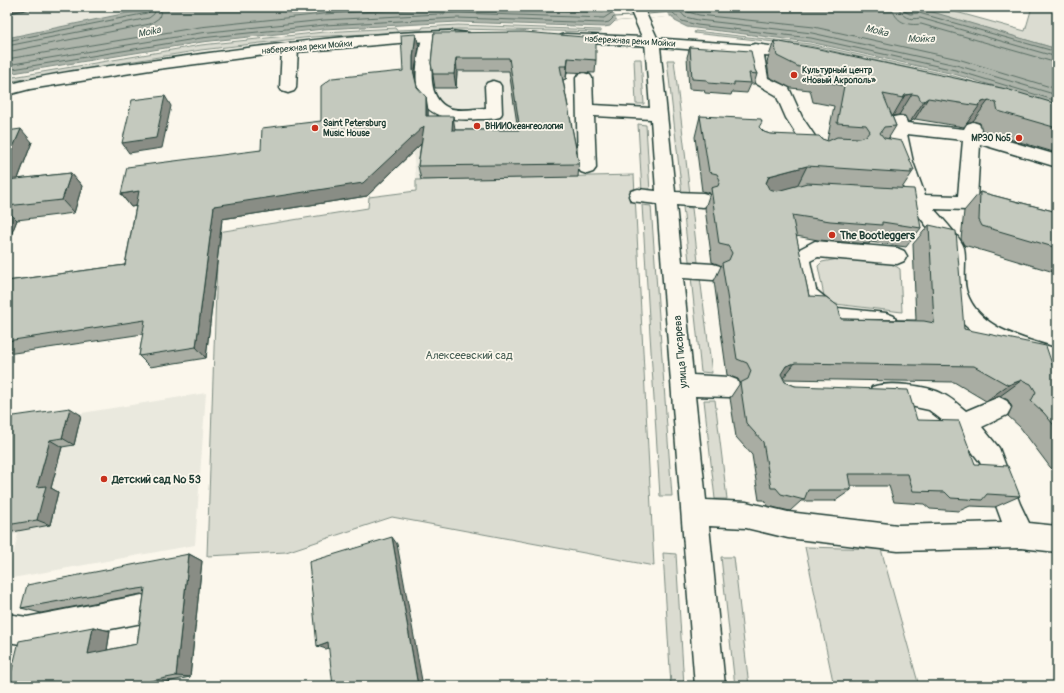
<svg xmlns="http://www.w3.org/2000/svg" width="1064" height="693" viewBox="0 0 1064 693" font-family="Pangolin,sans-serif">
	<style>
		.built { fill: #eae9de }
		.green { fill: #dbdcd1; stroke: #7d8c82 }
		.water { fill: #adb4aa; stroke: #74847b }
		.pier { fill: #fbf7ec }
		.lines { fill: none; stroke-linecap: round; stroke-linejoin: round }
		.shore { stroke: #586d63; stroke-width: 1 }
		.minor-casing { stroke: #1f3d34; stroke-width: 3 }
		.major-casing { stroke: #1f3d34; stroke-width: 3 }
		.minor { fill: #fbf7ec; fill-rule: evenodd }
		.major { fill: #fbf7ec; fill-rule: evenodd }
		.wall { fill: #a9ada3; stroke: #1f3d34 }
		.shaded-wall { fill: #898d85; stroke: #1f3d34 }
		.building { fill: #c4c9be; stroke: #1f3d34 }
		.poi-dot { fill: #c8321e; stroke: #fbf7ec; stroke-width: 1.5 }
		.labels { text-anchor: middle; stroke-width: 3.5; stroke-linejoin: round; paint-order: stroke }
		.far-street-label { font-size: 9px; fill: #1f3d34; stroke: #fbf7ec }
		.far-poi-label { font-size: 9px; font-weight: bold; fill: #1f3d34; stroke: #fbf7ec; text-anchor: start }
		.far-water-label { font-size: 10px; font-style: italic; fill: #425b52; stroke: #fbf7ec }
		.poi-label { font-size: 11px; font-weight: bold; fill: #1f3d34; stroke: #fbf7ec; text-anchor: start }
		.street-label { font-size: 11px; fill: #1f3d34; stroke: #fbf7ec }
		.park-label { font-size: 11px; fill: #455d53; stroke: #fbf7ec }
	</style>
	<rect width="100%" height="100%" fill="#fbf7ec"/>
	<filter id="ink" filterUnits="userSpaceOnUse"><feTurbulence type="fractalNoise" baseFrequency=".025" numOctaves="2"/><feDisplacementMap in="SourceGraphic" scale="8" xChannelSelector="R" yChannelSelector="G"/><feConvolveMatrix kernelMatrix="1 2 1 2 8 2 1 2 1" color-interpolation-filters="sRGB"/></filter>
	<g filter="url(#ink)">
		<path class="built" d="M7,7H156L7,38Z
			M516,46L537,88L552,178L416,180L403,48Z
			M206,393L195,545L7,579L18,534L7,535V425Z"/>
		<path class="green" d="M901,7H958L956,12L1025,31L1032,7H1057V49L916,8L915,11Z
			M458,25L601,30V32L458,29L312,37L201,50L7,82V78L201,45L324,32L396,28V30L422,29L423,27Z
			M695,31L810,44L954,76L1057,108V110L953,78L810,46L694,33Z
			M634,59H641L644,104H636Z
			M667,60H674L690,194H682Z
			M638,124L646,125L650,192H642Z
			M634,175L654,566L392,517L286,552L207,556L218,232L368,208L369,197L416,191V180Z
			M642,205L651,206L672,496H660Z
			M683,207L692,208L698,262L689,261Z
			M838,259C857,260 884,257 900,269L902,312L827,303L825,301L818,266L822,262Z
			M691,277H700L712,373L701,372Z
			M704,400H715L727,499H715Z
			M805,547L881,549L919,686H834Z
			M663,553L676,554L684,686H671Z
			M721,557H734L749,686H735Z"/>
		<path class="water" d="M156,7H901L914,11L916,7L1057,49V105L954,74L810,42L687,27L675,21L672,16L615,21L610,26L604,27L458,22L324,29L202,42L7,74V38Z"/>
		<path class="pier" d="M611,7H665L670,17L617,21Z"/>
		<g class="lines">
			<path class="shore" d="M471,7L602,12L610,7
				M684,7L688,12L699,15L814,27L958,59L1057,89
				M892,7C895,22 907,26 921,24L1057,63
				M899,7C901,18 910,20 920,18L1057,57
				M904,7V11L910,14L919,13L1057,52
				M645,9L673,7L678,9L685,17L698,20L812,33L956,65L1057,95
				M647,14L672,12L682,21L697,25L811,38L955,70L1057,101
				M7,41L147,13L151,11V7
				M7,46L149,18L154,14L156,7
				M7,52L150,24L159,18L162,7
				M7,59L200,27L323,14L451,7
				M7,65L200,33L324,20L458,13L604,18L613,12L630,11
				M7,70L201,38L324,25L458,18L604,23L609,22L614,17L632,16"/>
			<g class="minor-casing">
				<path id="minor" d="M429,33L434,34L436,37C433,58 423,97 449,108C459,112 474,109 486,108L485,86L487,83L493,81L499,83L501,86L502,113L500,117C493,119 486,119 478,119C454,121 424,119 418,90C414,73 419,54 422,37L424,34Z
					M652,38L751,45L755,44L806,51L809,54L806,57L801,59L764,56L768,78L789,88L802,117L827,154L824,158L818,160L812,158L786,118L776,95L755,83L753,80L748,54L660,47L675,192L703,193L710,195L712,200L710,205L703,207L676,205L682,262L713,264L720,266L723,272L720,278L713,280L683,278L693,375L729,377L737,380L740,387L737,394L729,397L695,396L706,500L746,502L788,512L898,525L1002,522L980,462L956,431L929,410L901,404H880L872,401L868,394L872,387C888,381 928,385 943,394C951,398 959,405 966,411L999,397L1007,401L1011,408L1007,415L982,427L999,448L1020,504L1029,523L1057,526V552L1021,548L898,551L788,538L746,528L709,526L725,686H695L657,204L631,201L629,196L631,191L638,189L656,191L651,119L594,116L596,168L593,172L587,174L581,172L578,168L576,78L578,75L584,73L590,75L592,78L593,105L650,108L645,42L647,39Z
					M290,43L295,45L298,48L296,88L294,91L288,93L282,91L280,88L282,48L285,45Z
					M899,116L905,117L907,123L964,129L967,124L973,122L979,124L981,128V133L1057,155V167L980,144L977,199L1053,221L1057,220V234L1053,235L967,210L934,209C941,217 962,239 964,248C967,262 962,279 967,293C980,330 1025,338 1057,349V365L1052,367L1002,351L977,336L958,319L946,292L944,249L913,208L887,207L880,205L878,200L880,195L887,193L906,195C900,176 882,134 893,117ZM907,134L963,140L958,196L925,195L913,162Z
					M815,241L897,248L904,251L907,256L904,261L897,264L818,257L810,261L816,290L838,308L886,313L894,316L897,322L894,328L886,331L833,325L825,322L799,300L796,294L789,258L792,253Z
					M142,595L152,599L156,609L152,619L142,623L27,645L7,642V614L27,617Z"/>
			</g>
			<g class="major-casing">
				<path id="major" d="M629,7H643L659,42L657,45L652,46L566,42L561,41L559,38L561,35L566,34L642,37Z
					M450,31L469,33L471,36L469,39L464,40L410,42L273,54L150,70L30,89L7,95V85C57,71 113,66 165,59C259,46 355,33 450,31Z"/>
			</g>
			<use href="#minor" class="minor"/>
			<use href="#major" class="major"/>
		</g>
		<path class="wall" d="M434,33L596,60L595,73L567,72L566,79L563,80L579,164L578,177L421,180L418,166L421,144L367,196L222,219L206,358L150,367L139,356L143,334L7,354V281L125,265L136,206L131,207L121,194L261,150L321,121L403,71L419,47L415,70V79L417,87L428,110V116L455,130H518L509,71H457L456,88H435L431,63Z
			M774,41L1057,104V153L982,131L980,123L973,121L967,123L964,127L915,119L910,122H908L905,116L899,115L893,116H892L896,126L888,139L914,170L902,188L921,228L906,247L870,242L869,244L818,240L796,236L809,296L841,319L916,320L913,244L929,225L964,329L1052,366L1057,363V473L1050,467L1020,427L1008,416L1012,407L1008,400L1000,396L986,401L954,382L783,379L785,382L795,386L917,420L975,464L1020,496L995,507L970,506L959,511L930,509L924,504L894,502L889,486H851V490L835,501H801L790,511L768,506L764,500H759L752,455L736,437L730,398L740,383L738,379L727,375L714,281L721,266L720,265L712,262L705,208L710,193L702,191L695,137L700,116L760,128L764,132L770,134L822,139L827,141L834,106L813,102L810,90L791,88L769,77L767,62Z
			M690,47L755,70L757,74L754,84H751L747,93L732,92L731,95L705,93L704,90L689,89L687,57Z
			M7,131L32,142L18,179L71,173L82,186L74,213L17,220L7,245Z
			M980,192L1057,212V273L964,245L961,239L964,211Z
			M81,415L74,445L62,447L51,488L58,492L50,525L7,533V417Z
			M189,554L202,561L190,677L149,686H8L93,627L110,631L107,650L137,644L144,595L141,594L41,613L21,608Z"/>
		<path class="shaded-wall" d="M7,7H45L8,13L7,17Z
			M416,34L419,47L415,70V84L413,70V57Z
			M456,58L457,71L456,88L454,74Z
			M568,58L567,72L566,79L567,66Z
			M912,94L899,115L893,116L891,119L905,95Z
			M165,96L171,106L162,148L129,153L122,143Z
			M426,97L428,110V130L426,116Z
			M928,98L915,119L910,122L924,101Z
			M989,100L973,121L967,123L982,102Z
			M453,116L455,129L454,143L452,130Z
			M424,126L426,139L367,196L222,219L206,358L196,347L214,206Z
			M21,129L32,142L12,194L7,190V161Z
			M807,166L797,186L761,196L769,176Z
			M71,173L82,186L74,213L62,200Z
			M139,191L148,204L131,207L121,194Z
			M7,210L17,220L7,245Z
			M795,363L783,378L774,382L786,366Z
			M1022,380L1000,396L986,401L1008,385Z
			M70,408L81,415L74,445L62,438Z
			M50,440L62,447L51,488L58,492L50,525L37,520V487Z
			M392,537L397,544L423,686H418Z
			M189,554L202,561L190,677L176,676Z
			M93,627L110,631L106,657L88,654Z
			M328,642L337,645L326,649L317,646Z"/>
		<path class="building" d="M524,32L596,38V60L568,58L567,66H560L579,164L418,166L424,126L363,183L214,206L196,347L139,356L145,320L7,341V281L125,265L139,191L121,194L127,167L261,150L262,128L321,121V86L332,78L403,71L401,35L416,34L413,57V70L417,87L426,97V116H453L452,130H520L509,58H456L454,74H433L431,63L434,33Z
			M774,41L814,48L1006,89L1057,104V128L998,111L996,103L989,100L982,102L979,106L928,98L924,101H921L918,95L912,94L905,95L903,98L883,94L896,126L884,127L880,133L884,138L902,141L914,170H911V173L807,166L769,176L766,183L769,189L777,191L807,183L914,189L921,228L882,222V225L830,221L792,215L809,296L826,297L838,306L841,319L924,321L934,323L929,225L956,231L964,329L1046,346L1053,367L1057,363V429L1044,413L1031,401L1036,392L1031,384L1022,380L1008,385L974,366L795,363L786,366L781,374L785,382L795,386L908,390L917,420L959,421L975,464L1008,466L1020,496L987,494L982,500L951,498L945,492L913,491L908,474H848L851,490H808L804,500L781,494L776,488H771L763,442L746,423L740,383L748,379L751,371L747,363L737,359L722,263L729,260L732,253L728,246L719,244L711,188L718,186L720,180L717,174L709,172L700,116L761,119L762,122L759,127L764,132L770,134L819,136L822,139L828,141L837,137L859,138L866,136L870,131L866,125L837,123L844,86L822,81L819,69L799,67L777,56Z
			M690,47L751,51L755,70L757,74L749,73L751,83L734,82V85L708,83L707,80L692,79Z
			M165,96L156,138L122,143L132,100Z
			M21,129L7,161V131Z
			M71,173L62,200L7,206V180Z
			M980,192L1057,212V248L982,226L979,220Z
			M70,408L62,438L50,440L37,487L46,486L37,520L7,525V417Z
			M392,537L418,686H333L328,642L317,646L309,562Z
			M189,554L176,676L126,686H8L19,641L93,627L88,654L137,644L145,588L131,590L126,589L21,608L27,585Z"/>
	</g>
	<g class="poi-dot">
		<circle cx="794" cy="75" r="4"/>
		<circle cx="477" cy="126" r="4"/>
		<circle cx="315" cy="128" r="4"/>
		<circle cx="1019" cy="138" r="4"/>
		<circle cx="832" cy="235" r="4"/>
		<circle cx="104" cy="479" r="4"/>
	</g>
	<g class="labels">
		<g class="far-street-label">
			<text transform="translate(630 41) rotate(3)" y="3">набережная реки Мойки</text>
			<text transform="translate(307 47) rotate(-5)" y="3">набережная реки Мойки</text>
		</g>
		<g class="far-poi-label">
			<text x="802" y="73">Культурный центр<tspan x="802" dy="10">«Новый Акрополь»</tspan></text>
			<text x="323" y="126">Saint Petersburg<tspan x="323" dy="10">Music House</tspan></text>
			<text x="485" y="129">ВНИИОкеангеология</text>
			<text x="1011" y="141" text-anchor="end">МРЭО №5</text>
		</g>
		<g class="far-water-label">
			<text transform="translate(877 30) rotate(14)" y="4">Moika</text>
			<text transform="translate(149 31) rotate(-11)" y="4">Moika</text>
			<text x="921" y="42">Мойка</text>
		</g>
		<g class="poi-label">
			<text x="840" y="239">The Bootleggers</text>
			<text x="112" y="483">Детский сад № 53</text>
		</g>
		<g class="street-label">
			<text transform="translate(680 352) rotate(-95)" y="4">улица Писарева</text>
		</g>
		<g class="park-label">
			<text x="469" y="359">Алексеевский сад</text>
		</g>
	</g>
	<rect width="1064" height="693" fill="none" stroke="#fbf7ec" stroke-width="24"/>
	<rect x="12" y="12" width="1040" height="669" fill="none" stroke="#1f3d34" stroke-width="1.5" filter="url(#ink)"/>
</svg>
